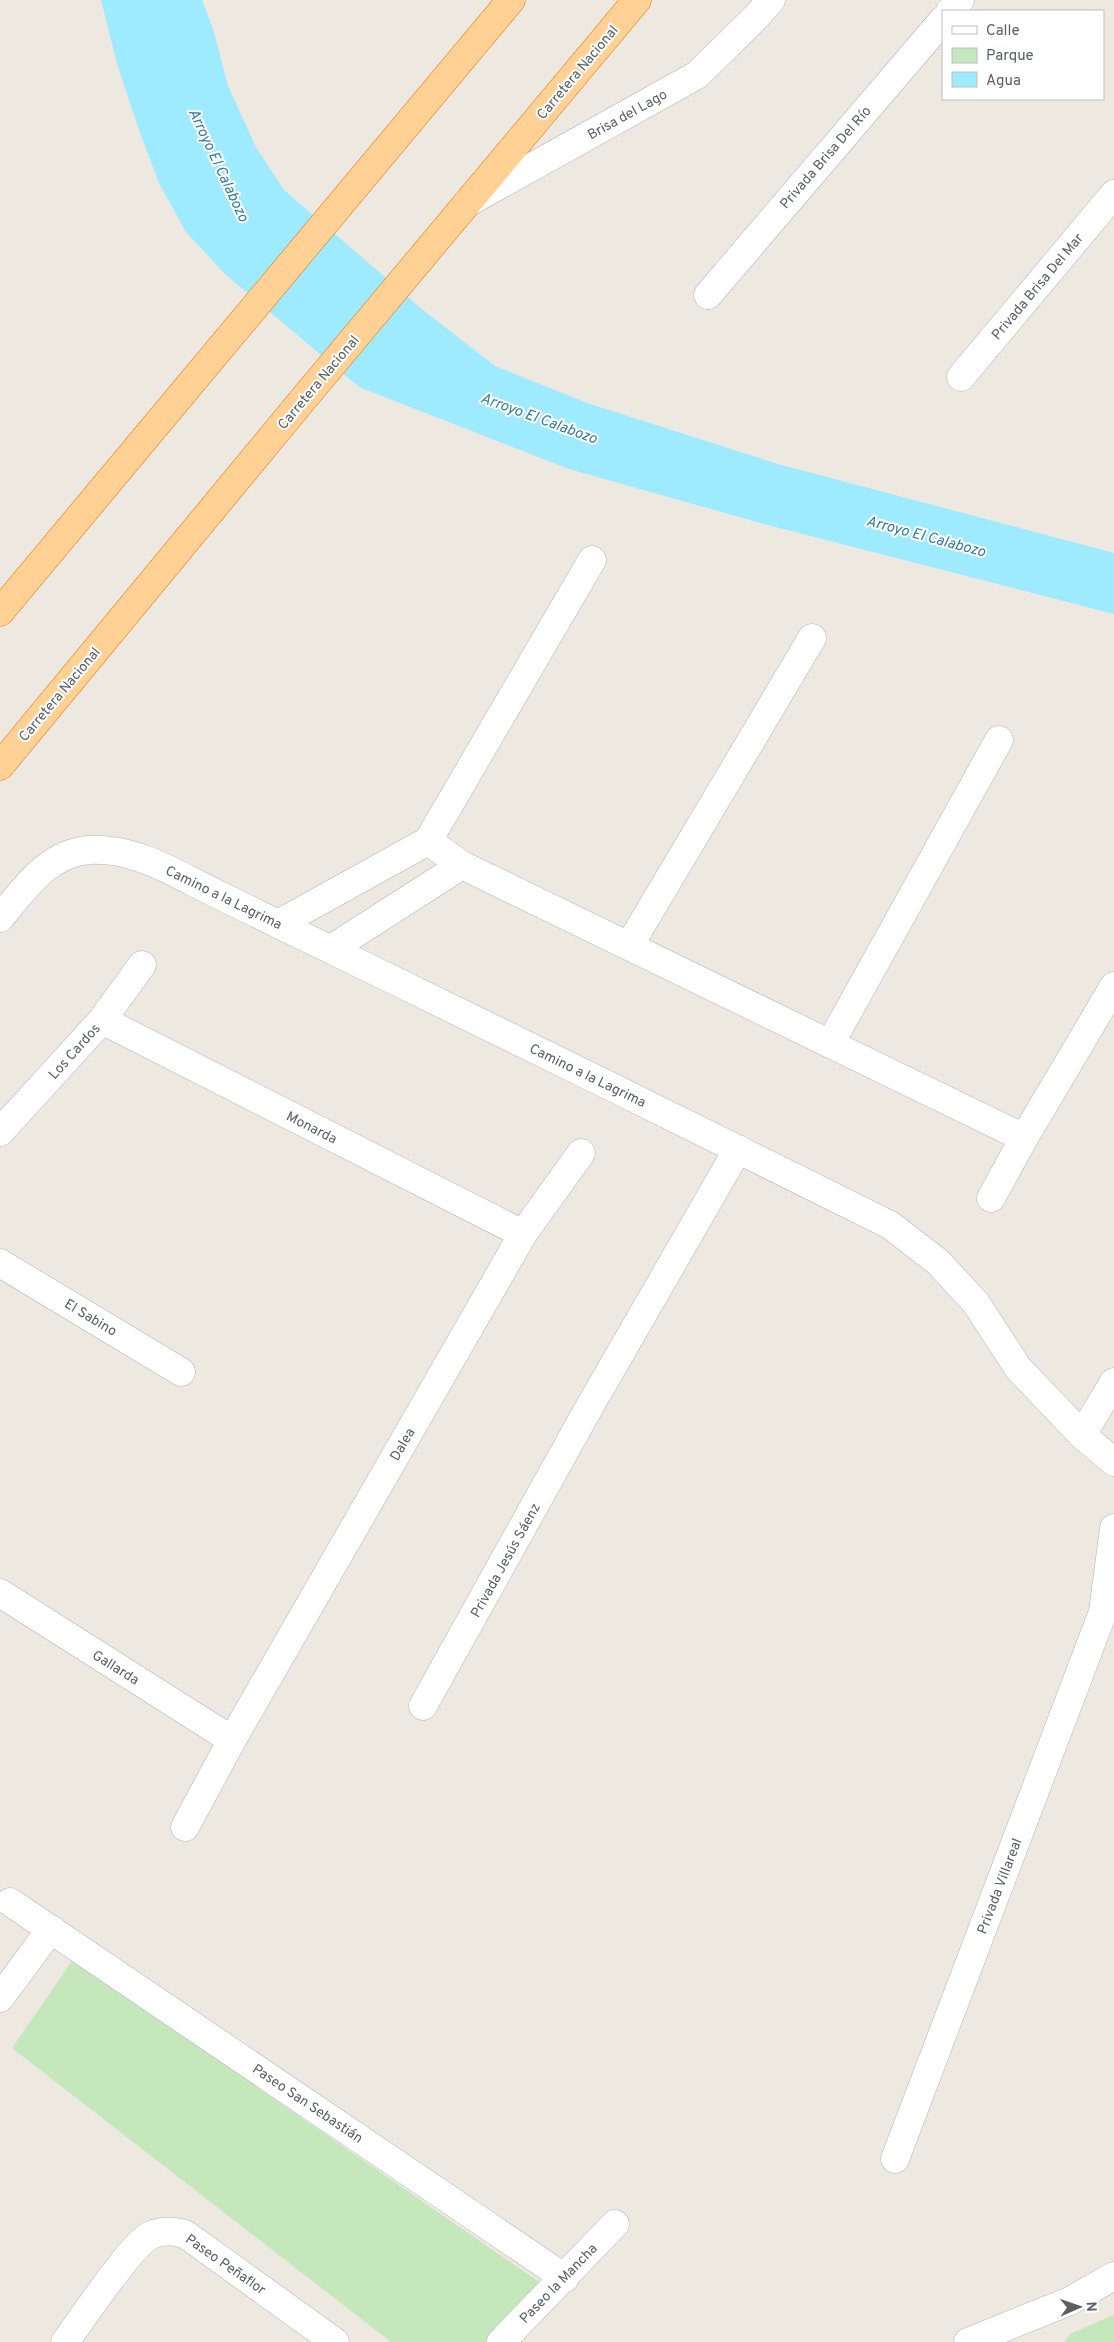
<svg xmlns="http://www.w3.org/2000/svg" width="1114" height="2342" viewBox="0 0 1114 2342" font-family="Overpass,sans-serif">
	<style>
		.green { fill: #c4e7bb }
		.water { fill: #9eeaff }
		.lines { fill: none; stroke-linecap: round; stroke-linejoin: round }
		.minor-casing { stroke: #b1b6b9; stroke-width: 29 }
		.trunk-casing { stroke: #ed7000; stroke-width: 29 }
		.minor { stroke: #fff; stroke-width: 28 }
		.trunk { stroke: #ffd194; stroke-width: 28 }
		.labels { text-anchor: middle; stroke-width: 4; stroke-linejoin: round; paint-order: stroke }
		.street-label { font-size: 14px; fill: #595f62; stroke: #fff }
		.water-label { font-size: 15px; font-style: italic; fill: #307b9b; stroke: #fff }
	</style>
	<rect width="100%" height="100%" fill="#ede8e0"/>
	<path class="green" d="M73,1960L539,2282L488,2342H391L12,2048Z
		M1114,2315V2342H1065L1070,2334Z"/>
	<path class="water" d="M101,0H202L213,29L228,86L256,147L284,190L423,310L495,366L587,403L778,464L1114,553V614L764,524L569,469L359,387L225,274L186,232L159,183L139,130L117,64Z"/>
	<g class="lines">
		<g class="minor-casing">
			<path id="minor" d="M950,11L960,0
				M467,203L697,75L756,17L771,0
				M708,295L943,20
				M961,377L1114,194
				M592,560L428,841L462,865L1024,1138
				M0,918C24,889 48,853 89,850C137,847 179,876 221,896C258,914 296,933 334,951C520,1042 705,1132 890,1225L938,1262L976,1303L1018,1368L1082,1435L1114,1462
				M278,924L428,841
				M629,946L812,638
				M331,949L462,865
				M102,1020L523,1234
				M830,1044L999,740
				M0,1132L102,1020L142,965
				M991,1198L1024,1138L1114,986
				M0,1263L181,1372
				M1082,1435L1114,1382
				M0,1593L232,1740
				M423,1706L586,1413L738,1149
				M185,1827L232,1740L523,1234L581,1153
				M10,1902L565,2278
				M0,1998L51,1929
				M895,2159L1103,1612L1114,1528
				M65,2342C81,2321 132,2243 151,2235C163,2230 173,2231 185,2234L335,2342
				M501,2342L615,2224
				M968,2342L1070,2301L1114,2276"/>
		</g>
		<g class="trunk-casing">
			<path id="trunk" d="M0,612L511,0
				M0,766L300,403L637,0"/>
		</g>
		<use href="#minor" class="minor"/>
		<use href="#trunk" class="trunk"/>
	</g>
	<g class="labels">
		<g class="street-label">
			<text transform="translate(577 72) rotate(-50)" y="5">Carretera Nacional</text>
			<text transform="translate(627 114) rotate(-29)" y="5">Brisa del Lago</text>
			<text transform="translate(825 157) rotate(-49)" y="5">Privada Brisa Del Río</text>
			<text transform="translate(1037 286) rotate(-50)" y="5">Privada Brisa Del Mar</text>
			<text transform="translate(318 382) rotate(-50)" y="5">Carretera Nacional</text>
			<text transform="translate(59 694) rotate(-50)" y="5">Carretera Nacional</text>
			<text transform="translate(224 897) rotate(26)" y="5">Camino a la Lagrima</text>
			<text transform="translate(74 1051) rotate(-48)" y="5">Los Cardos</text>
			<text transform="translate(588 1075) rotate(26)" y="5">Camino a la Lagrima</text>
			<text transform="translate(312 1127) rotate(27)" y="5">Monarda</text>
			<text transform="translate(91 1317) rotate(31)" y="5">El Sabino</text>
			<text transform="translate(402 1444) rotate(-60)" y="5">Dalea</text>
			<text transform="translate(505 1560) rotate(-61)" y="5">Privada Jesús Sáenz</text>
			<text transform="translate(116 1667) rotate(32)" y="5">Gallarda</text>
			<text transform="translate(999 1886) rotate(-69)" y="5">Privada Villareal</text>
			<text transform="translate(308 2103) rotate(34)" y="5">Paseo San Sebastián</text>
			<text transform="translate(226 2264) rotate(35)" y="5">Paseo Peñaflor</text>
			<text transform="translate(558 2283) rotate(-46)" y="5">Paseo la Mancha</text>
		</g>
		<g class="water-label">
			<text transform="translate(219 165) rotate(65)" y="5">Arroyo El Calabozo</text>
			<text transform="translate(539 418) rotate(20)" y="5">Arroyo El Calabozo</text>
			<text transform="translate(926 536) rotate(15)" y="5">Arroyo El Calabozo</text>
		</g>
	</g>
	<rect x="942" y="10" width="162" height="90" fill="#ffffff" stroke="#bdbfc0"/>
	<rect x="952" y="26" width="25" height="8" fill="#ffffff" stroke="#bdbfc0"/>
	<text x="986" y="35" font-size="15" fill="#595f62">Calle</text>
	<rect x="952" y="48" width="25" height="15" fill="#c4e7bb" stroke="#bdbfc0"/>
	<text x="986" y="60" font-size="15" fill="#595f62">Parque</text>
	<rect x="952" y="72" width="25" height="15" fill="#9eeaff" stroke="#bdbfc0"/>
	<text x="986" y="85" font-size="15" fill="#595f62">Agua</text>
	<g transform="translate(1079 2307) rotate(88)" stroke="#ffffff" stroke-width="4" paint-order="stroke">
	<path d="M0-4L9 19L0 12L-9 19Z" fill="#595f62"/>
	<text y="-8" font-size="14" font-weight="bold" text-anchor="middle" fill="#595f62">N</text>
	</g>
</svg>
